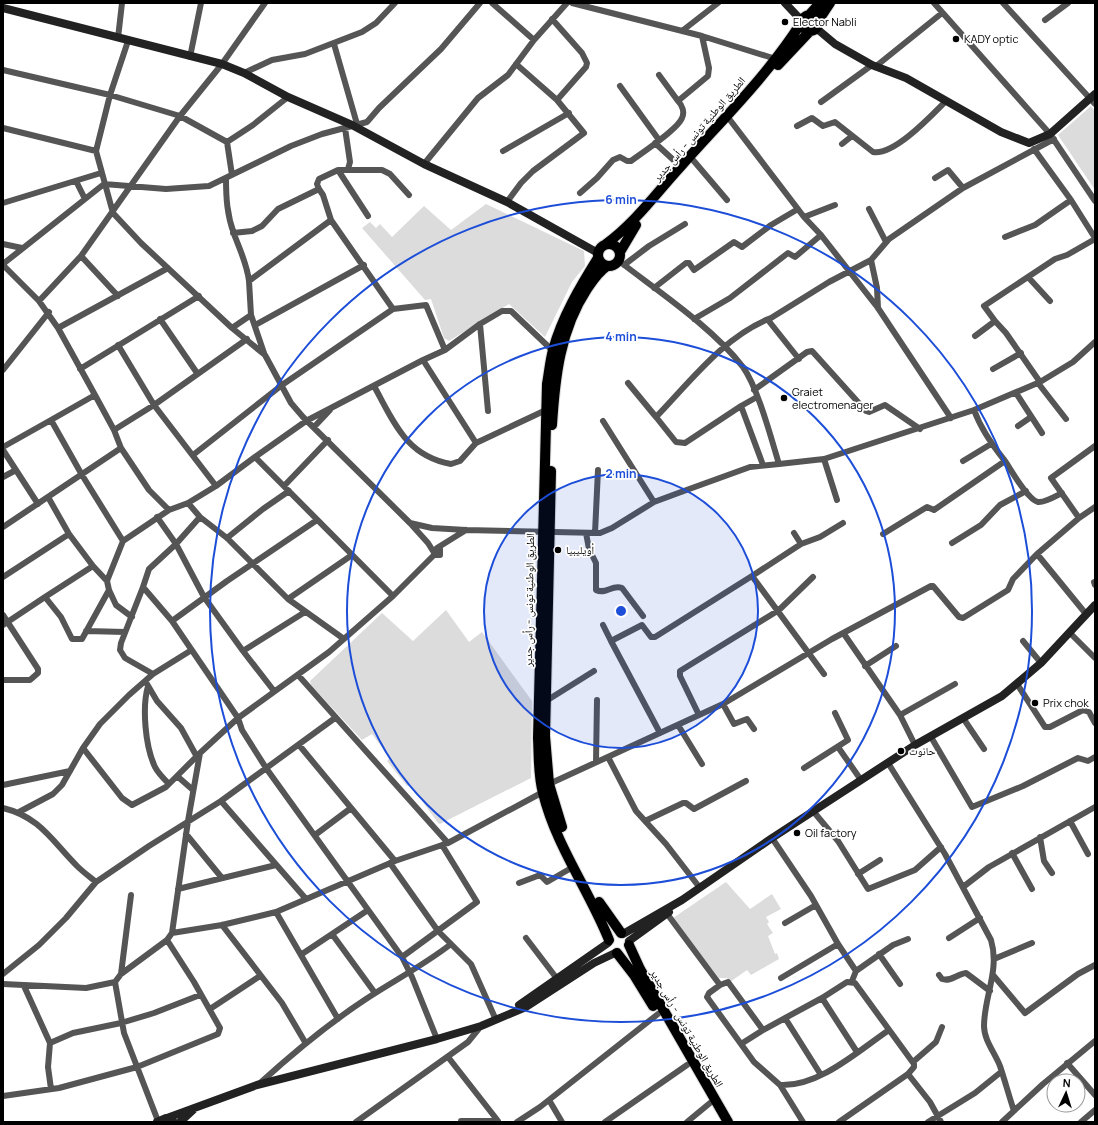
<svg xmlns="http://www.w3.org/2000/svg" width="1098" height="1125" viewBox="0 0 1098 1125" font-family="Manrope,'Noto Naskh Arabic',sans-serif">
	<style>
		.green { fill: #dcdcdc }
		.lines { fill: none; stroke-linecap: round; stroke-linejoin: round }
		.primary-casing { stroke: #dbdbdb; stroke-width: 12 }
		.street { stroke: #555; stroke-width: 6 }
		.secondary { stroke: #222; stroke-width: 8 }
		.primary { stroke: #000; stroke-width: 10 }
		.ring { fill: none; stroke: #1d4ed8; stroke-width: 2 }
		.poi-dot { fill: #000; stroke: #fff; stroke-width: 1.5 }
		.labels { text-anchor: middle; stroke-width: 3.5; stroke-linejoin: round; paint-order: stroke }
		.poi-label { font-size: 11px; fill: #000; stroke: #fff; text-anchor: start }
		.street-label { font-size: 11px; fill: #000; stroke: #fff }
		.centre { fill: #1d4ed8; stroke: #fff; stroke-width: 2 }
		.ring-label { font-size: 12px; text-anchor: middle; font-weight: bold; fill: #1d4ed8; stroke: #fff; stroke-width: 3.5; stroke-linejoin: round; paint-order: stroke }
	</style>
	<rect width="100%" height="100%" fill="#fff"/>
	<path class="green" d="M1091,106L1095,111V190L1058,135Z
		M486,204L584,251L585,266L572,282L545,337L509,304L449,341L444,338L431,299L425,300L362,228L370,222L376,228L380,224L392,237L424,206L451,230Z
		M446,610L469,642L482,632L532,701L531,778L440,824L438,823L410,784L407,786L387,761L390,758L372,734L362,740L311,685L310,681L382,613L413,641Z
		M726,882L750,909L772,894L781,909L766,917L769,922L767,924L773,933L768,936L775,954L777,953L779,959L751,975L747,970L730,982L727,978H719L673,918Z"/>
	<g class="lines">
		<g class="primary-casing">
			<path id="primary" d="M810,14L820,3
				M802 23a8 8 0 1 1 16 0a8 8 0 1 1-16 0Z
				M818,21L830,3
				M778,65L810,31
				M598 255a11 11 0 1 1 22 0a11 11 0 1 1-22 0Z
				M606,244C636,222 657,192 682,165C723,119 768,75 801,23
				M620,252L636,225
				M598,258C580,287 562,317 553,350C550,361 549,373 547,384L538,738C539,756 538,775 543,793C556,846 589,890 609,940
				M552,425C555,377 560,330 587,289C593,280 598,272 607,266
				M551,471L545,736L549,784L562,827
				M599,902L621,933
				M629,945L640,969L728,1122
				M617,953L634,975L653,1006"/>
		</g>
		<path class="street" d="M492,3L534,40
			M572,3L702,36L776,59
			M934,3L1050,134L1095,201
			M1003,3L1095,104
			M552,19L582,53L587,63L586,67L557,100
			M1045,20L1068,3
			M682,31L718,3
			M118,38L122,3
			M128,41L110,95L96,151L113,213L141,243L232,328L265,355L291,403L303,417L410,523L432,528L466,530L600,533L612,528L654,502L681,492L750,467L779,464C771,438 758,388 743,367C712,327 659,292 619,261
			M334,44L357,124
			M190,57L201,3
			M875,67L942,13
			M3,70L110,95L180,116L227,142L232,175
			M244,73L272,60L305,54L362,32L376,23L395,3
			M659,75L678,101
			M620,86L659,140
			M821,102L872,65
			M730,120L804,217L821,235L878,308L951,418
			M797,126L812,118L823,126L835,122L873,152C894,156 932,115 946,101
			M3,128L96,151
			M345,128L350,162L348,169
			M227,142L253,125L288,97
			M655,143L680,166
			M842,144L852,136
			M1034,149L1071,200L1095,238
			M503,151L569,113
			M693,160L727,200
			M424,164L478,98L508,75L534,40L567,3
			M226,178C226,198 227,215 234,234C240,250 247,264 249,281
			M935,178L948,170L963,188
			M76,181L85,199
			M319,189L323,195L331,220
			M580,193L597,178L613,160L620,157L627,161H631C642,153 678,129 682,118C685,112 682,105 678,101L708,76L709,68L702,36
			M507,202L521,183L533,171L584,133L557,100L516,64
			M3,203L101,173
			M869,209L886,242
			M368,216L338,170H382L390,174L409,195
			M804,217L835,205
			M233,233L252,231L262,226L278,209L319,189L317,184L319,179L338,170
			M1005,237L1035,225L1071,200
			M3,244L22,248
			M81,256L118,296
			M871,260L877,288L878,308
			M3,264L104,184L166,189L209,186L291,146L322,134L367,122L379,108L441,49L480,3
			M3,265L39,301
			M624,265L649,246L685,224
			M1028,277L1050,301
			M654,288L686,263H689L694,270L734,242L742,247L771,225L798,209
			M160,319L197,373
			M694,319L730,298L788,253L795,257L821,235
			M768,320L799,359
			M995,321L984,306L1055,259L1067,255L1095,239
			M480,324L488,411
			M255,325L364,265
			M58,328L168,268
			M232,328L251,315
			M975,336L995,321L1006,333L1040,382
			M118,345L154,405L247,339
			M264,353L251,315L249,281L331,220L393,309
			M423,360L476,443
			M80,369L199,296
			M993,369L1021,353
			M3,370L49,312
			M628,383L656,417C690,382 724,336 771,318L829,282L871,260L889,239L963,188L1054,139
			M1038,383L1066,419
			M374,386C394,422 406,456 451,464L460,461L476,443L546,410
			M754,390L807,352L812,351L866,411L869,412L885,405L920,429
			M1016,393L1042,433
			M95,395L114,430L121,448
			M757,397L741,406L763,465
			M974,410C981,429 992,445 1005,461
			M656,417L676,442L685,443L741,406
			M51,420L95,395L58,328L39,301L81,256L180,116L222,64L265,3
			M603,421L654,502
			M1018,426L1031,417
			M314,427L330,410
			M114,430L154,405L216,486
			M3,447L51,420L82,475L123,541
			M3,450L38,504
			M193,455L282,385L393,309L426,305L445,350
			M824,459L837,500
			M963,461L991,444
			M779,464L824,459L974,410L1040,382L1073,362L1095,342
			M3,477L16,470
			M284,486L328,440
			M48,497L69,534
			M188,503L200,517L227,538L288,599L344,639
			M200,517L176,544L204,597L243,651L274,691
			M1079,518L1051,478L1095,446
			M410,523L428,543L433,551
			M3,527L121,448L149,490L169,510
			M586,533L589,549L596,563V590C606,595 612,584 622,588L643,616
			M595,533L598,470
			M794,533L801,544
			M883,534L927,507L934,510L1005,461C1011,470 1028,500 1038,502C1044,503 1056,496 1062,493
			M227,538L263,509L289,491
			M952,543L981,525L1000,505L1026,491
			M437,548L466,530
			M93,566L45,597L61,617L72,639H82L109,590L107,581L123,541L169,510L188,503L216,486L255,457
			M752,576L801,544L820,537L843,523
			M3,577L69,534L93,566L107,581
			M1094,582L1095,585
			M143,587L149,569L176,544L157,517
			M109,590L116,605L132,617
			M393,596L255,457L306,421L423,360L445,350L480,324L502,311H511L553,351
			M288,599L352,555
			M1086,614L1037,554L1079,518L1095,507
			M3,615L38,669V673L30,680H3
			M172,621L227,581L317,520
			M3,625L45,597
			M603,625L611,641L642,625L651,637H655L752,576L824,674
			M86,631L125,632
			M1070,633L1095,658
			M844,634L900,715L915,745
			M611,641L660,733
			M1023,641L1041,663
			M243,651L305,612
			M865,666L896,646
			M153,674L125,658L120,650L121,643L143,587L172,621L238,718L242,730L266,768L402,957L412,977L437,1039
			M298,675L448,843
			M147,684L157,701L181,728L197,757
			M1017,684L1045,727H1050L1083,710L1089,712L1095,723
			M148,686C142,707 145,746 155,767C158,773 164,779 169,784
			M546,701L594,671
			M723,704L734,724L747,719L754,729
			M699,715L680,676V671L779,610L813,577
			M900,715L955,684
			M963,718L984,749
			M678,725L702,764
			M931,737L972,807L1023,786L1078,758L1088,761L1095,757
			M299,745L395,861
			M838,747L861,780
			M83,748L100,724L129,695L153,674L190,651
			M608,757L636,811L666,844L700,888
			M596,762L597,700
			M888,763L945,854L991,940C1000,970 984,997 984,1026C984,1040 995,1053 1000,1066C1005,1081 1009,1096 1014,1111
			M804,768L848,740L835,713
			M177,776L193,790
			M549,784L723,704L832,639L931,586H933L959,617L963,618L1008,590L1013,579L1037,554
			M3,785L70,771
			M221,801L335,718
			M3,808C40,817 52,841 77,866C83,872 90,877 96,882L149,846L221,801L306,899
			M813,811L838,841L868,889L915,870L941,847
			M19,812L53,794L62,785L83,748L122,798L132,805L166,787L200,753
			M645,821L683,803H686L694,809L746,781
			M1070,821L1088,854
			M186,834L222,878
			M315,835L351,808
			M1040,837L1044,861L1052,873
			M772,838L811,896L838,944L856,971L852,981
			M1012,853L1032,889
			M390,863L438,931L471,964L496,1020
			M858,874L880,860
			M519,883L540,875L547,882L573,867
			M963,887L989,867L1095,807
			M178,889L276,865
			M665,911L720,985L709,993L707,997L754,1062L780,1085
			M276,912L338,1019
			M785,923L816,905
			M222,925L282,1003L305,1042
			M172,933L222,925L276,912L395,861L448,843L543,792
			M332,934L375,993
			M526,938L558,980
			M949,938L980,918
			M302,954L368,910
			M879,954L900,984
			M402,957L477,902L442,845
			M994,959L1032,943
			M856,971L893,945L908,939
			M3,974L39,945L66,918L96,882
			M121,974L131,895
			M939,975L942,979C951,982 957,974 966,973L990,991
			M993,975L1025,1013L1078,974L1095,965
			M781,978L838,944
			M115,982L124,1033L158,1121
			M3,984L86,988L115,982L121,974L167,940L172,933L188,821L200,753L238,718L329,652L393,596L434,555V550L440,549V555H434
			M720,985L728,982L763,1030L741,1044
			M24,986L50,1043L48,1067L51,1089
			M822,998L857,1052
			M210,1009L260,976
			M785,1018L821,1075
			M763,1030L822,998L847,982L855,983L914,1064V1067L908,1074L930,1102L941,1122
			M50,1043L73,1033L121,1023L154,1013L200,995
			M448,1057L498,1121H461
			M913,1062L936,1042L942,1027
			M1067,1063L1095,1095
			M259,1084C293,1053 328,1024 366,999C395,980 424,965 451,944
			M3,1096L59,1088L137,1067L218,1034L220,1028L194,982L167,940
			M549,1100L562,1122
			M356,1122L468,1042L481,1026
			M517,1122L540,1107L658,1014
			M605,1122L687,1065
			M687,1122L710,1103
			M803,1122L780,1085C819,1087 858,1051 889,1030
			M839,1122L908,1074
			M928,1122L975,1093L1001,1072
			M1002,1122L1043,1084L1095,1041
			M1081,1122L1095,1110"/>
		<path class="secondary" d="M785,3L802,21
			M3,8L222,64L244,73L288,97L352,125L424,164L507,202L598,253
			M816,28L835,44L872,65L906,78L1001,132L1029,143L1050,134L1095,94
			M623,934L682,900L772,838L915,745L1002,696L1041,663L1095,605
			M629,941L669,912
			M519,1005L608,943
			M167,1118L257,1085L437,1039L481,1026L526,1007L594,963L615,953
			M157,1122L166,1118L174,1122
			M180,1122L194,1109"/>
		<use href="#primary" class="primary"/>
	</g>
	<circle cx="621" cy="611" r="137" fill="#1d4ed8" fill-opacity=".12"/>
	<g class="ring">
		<circle cx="621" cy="611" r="137"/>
		<circle cx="621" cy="611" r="274"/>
		<circle cx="621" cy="611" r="411"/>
	</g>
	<g class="poi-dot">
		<circle cx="785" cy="22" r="4"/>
		<circle cx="956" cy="39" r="4"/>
		<circle cx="784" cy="398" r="4"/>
		<circle cx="558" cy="550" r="4"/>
		<circle cx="1035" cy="703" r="4"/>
		<circle cx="901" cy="751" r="4"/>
		<circle cx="797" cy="833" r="4"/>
	</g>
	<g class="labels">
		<g class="poi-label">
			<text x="793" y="26">Elector Nabli</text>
			<text x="964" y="43">KADY optic</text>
			<text x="792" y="396">Graiet<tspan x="792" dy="13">electromenager</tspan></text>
			<text x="566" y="554">أويليبيا</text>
			<text x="1043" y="707">Prix chok</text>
			<text x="909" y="755">حانوت</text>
			<text x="805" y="837">Oil factory</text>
		</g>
		<g class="street-label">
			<text transform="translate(699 129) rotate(-49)" y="4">الطريق الوطنية تونس - رأس جدير</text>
			<text transform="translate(529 600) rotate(-89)" y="4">الطريق الوطنية تونس - رأس جدير</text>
			<text transform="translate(687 1028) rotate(60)" y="4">الطريق الوطنية تونس - رأس جدير</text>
		</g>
	</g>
	<circle cx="621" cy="611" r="6" class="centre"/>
	<g class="ring-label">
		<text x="621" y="204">6 min</text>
		<text x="621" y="341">4 min</text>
		<text x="621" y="478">2 min</text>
	</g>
	<rect width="1098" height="1125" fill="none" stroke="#000000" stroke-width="8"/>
	<g transform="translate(1066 1093) rotate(4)"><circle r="19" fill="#ffffff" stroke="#999999"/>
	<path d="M0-3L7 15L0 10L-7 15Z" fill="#000000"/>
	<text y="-6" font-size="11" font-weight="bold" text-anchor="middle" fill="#000000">N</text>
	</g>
</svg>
